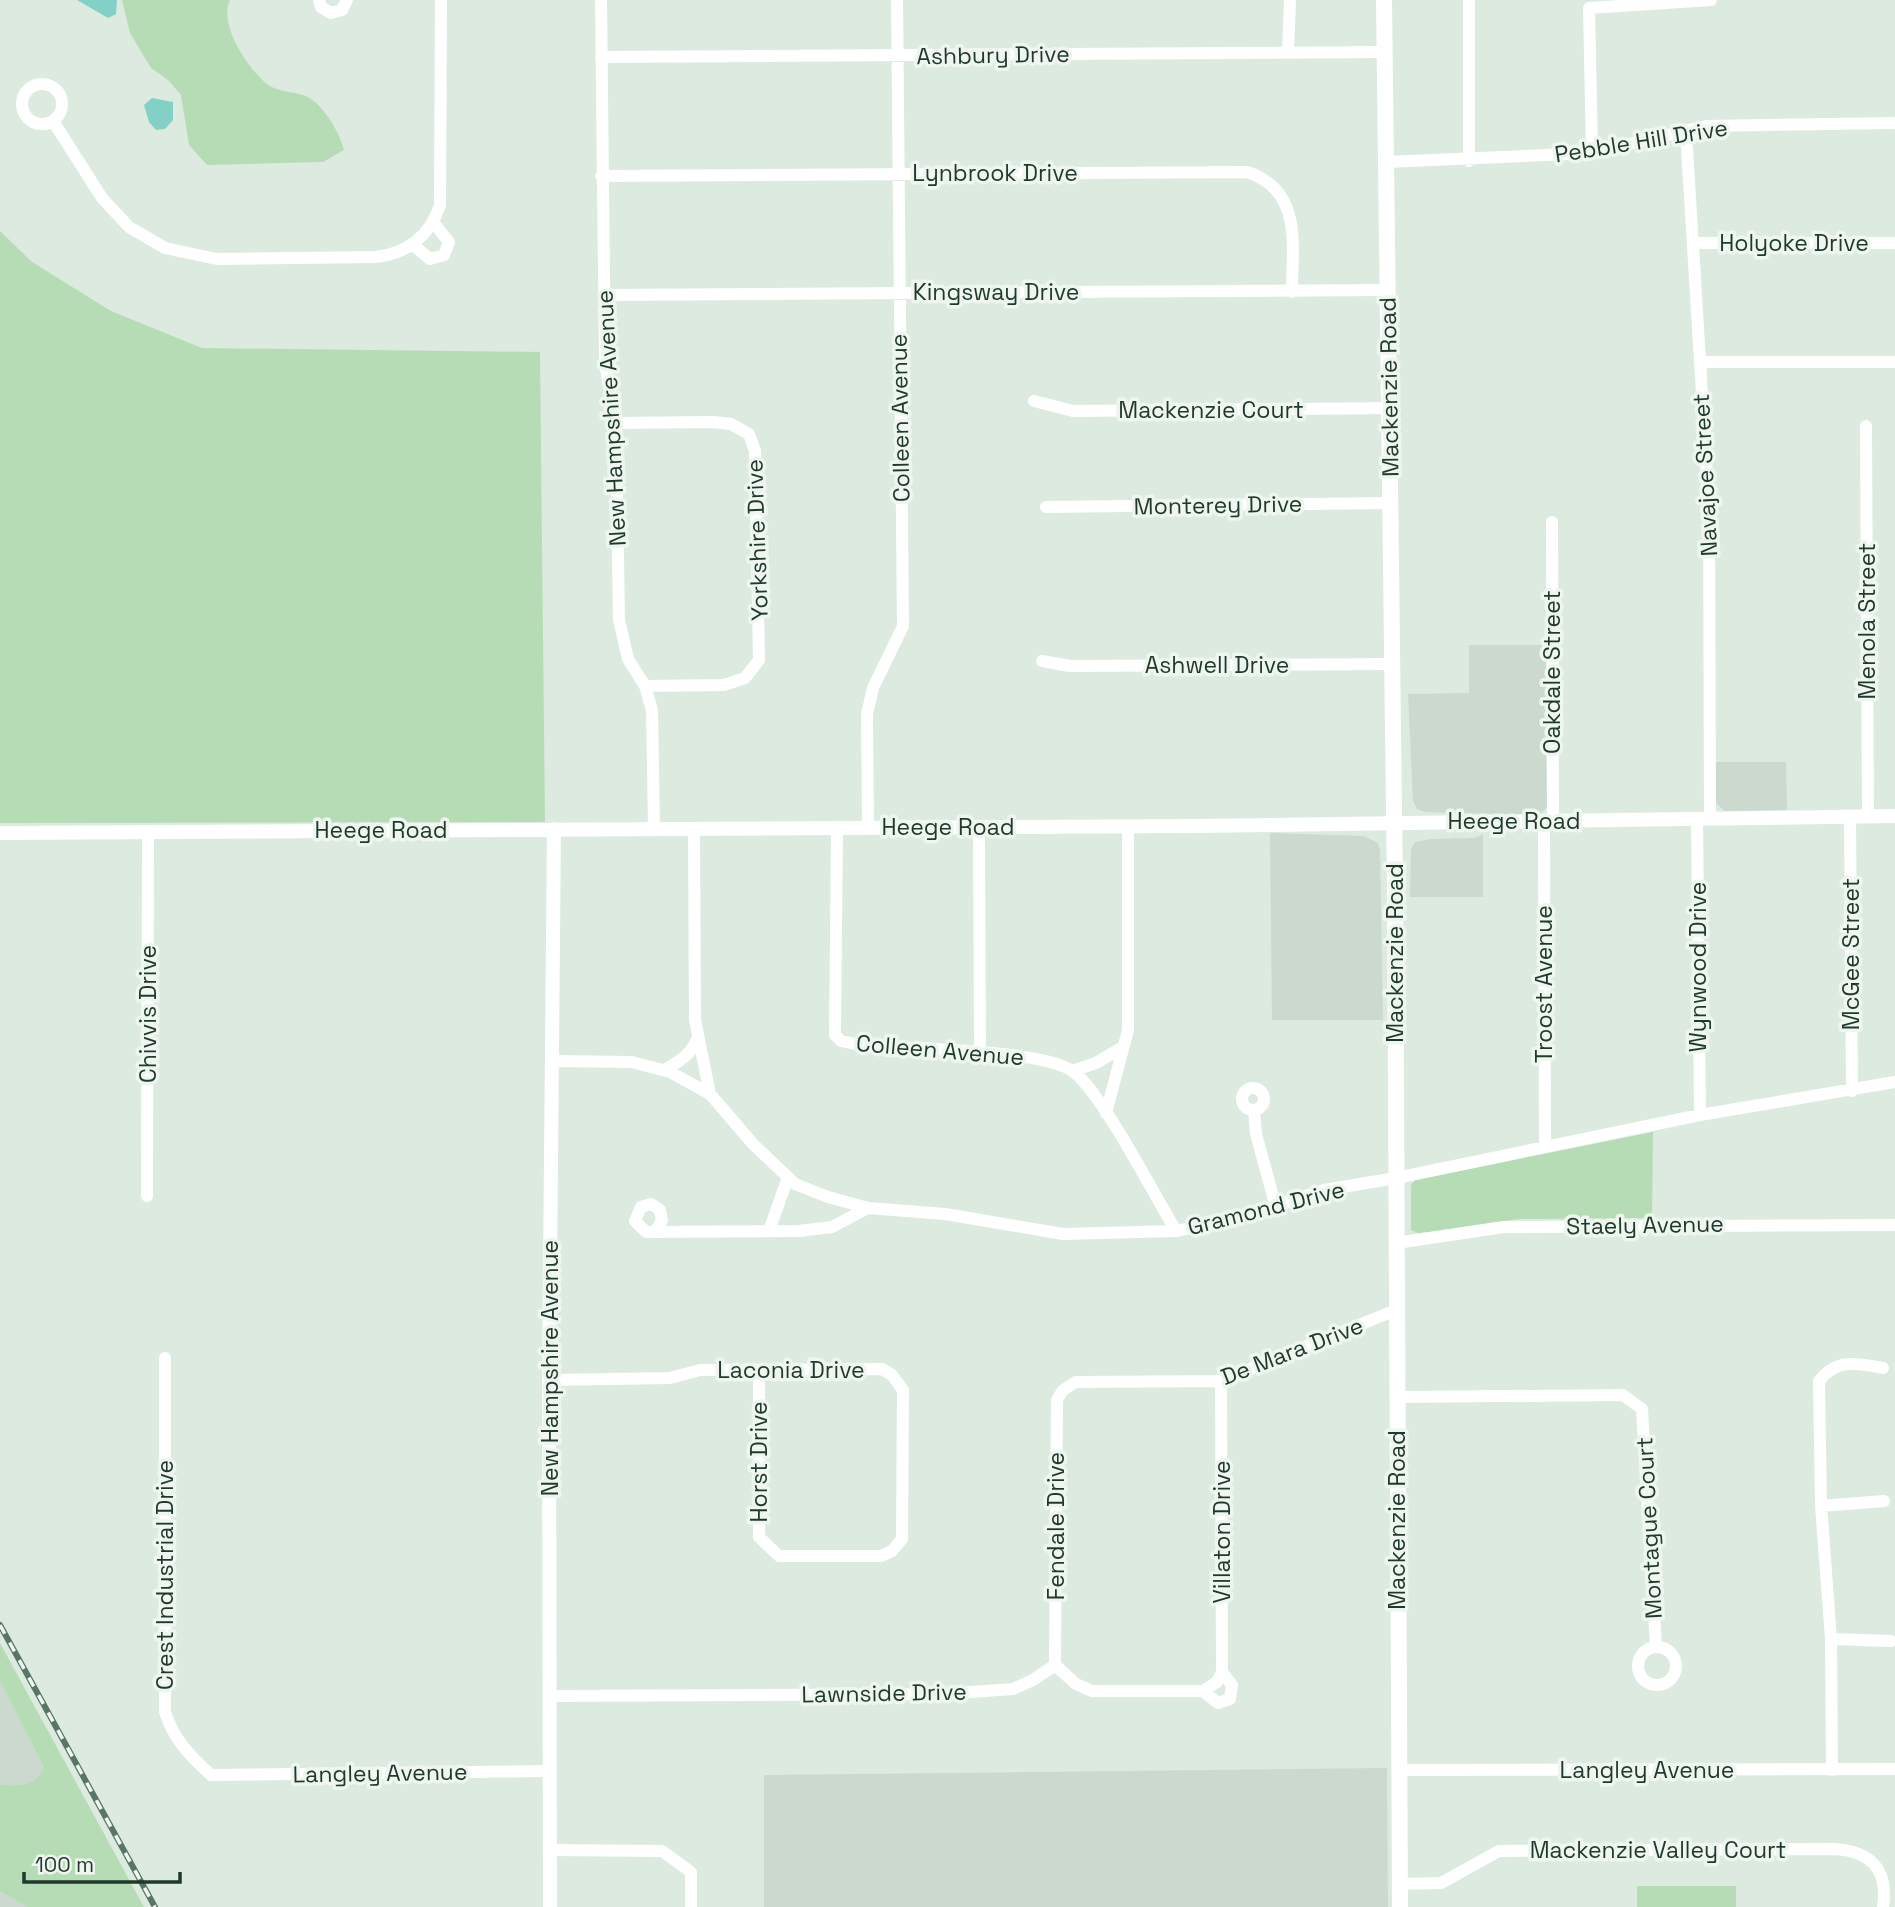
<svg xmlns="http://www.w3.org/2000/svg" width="1895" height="1907" viewBox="0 0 1895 1907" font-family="'Space Grotesk',sans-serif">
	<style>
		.built { fill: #ccd9cf }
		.green { fill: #b6dcb5 }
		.water { fill: #83d1c6 }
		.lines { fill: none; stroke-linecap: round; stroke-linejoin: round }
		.minor { stroke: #fff; stroke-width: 12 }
		.tertiary { stroke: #fff; stroke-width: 14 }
		.secondary { stroke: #fff; stroke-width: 16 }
		.rail-casing { stroke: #597565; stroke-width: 6 }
		.rail { stroke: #eef6ef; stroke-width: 3.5; stroke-dasharray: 10; stroke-linecap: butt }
		.labels { text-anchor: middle; stroke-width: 7; stroke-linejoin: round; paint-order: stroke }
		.street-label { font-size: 23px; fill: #1f392a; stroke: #eef6ef }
	</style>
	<rect width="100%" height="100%" fill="#ddeae0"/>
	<path class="built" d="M1469,645H1546L1547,807L1539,815L1425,812L1417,809L1413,801L1408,694L1469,693Z
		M1715,762H1786L1787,810L1725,811L1719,806L1715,802Z
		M1270,833L1364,836L1378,843L1380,851L1383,1020H1272Z
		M1483,834V897H1410L1411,849L1415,842L1430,839L1474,838Z
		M0,1681L44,1768L39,1779L26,1785H0Z
		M1387,1768L1388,1907H764V1775Z
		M0,1891L27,1907H0Z"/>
	<path class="green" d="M122,0H230C218,24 248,69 267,84C279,93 295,91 308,97C324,106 340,133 344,150L323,162L207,165L189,145L181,95L168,80L151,68L130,33Z
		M0,231L32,262L111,311L202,348L540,352L545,822L0,823Z
		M1653,1132L1652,1218L1518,1219L1430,1232L1418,1233L1411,1230V1185L1415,1180Z
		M0,1643L144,1907H27L0,1891V1785C19,1785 35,1788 44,1768L0,1681Z
		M1637,1886H1736V1907H1637Z"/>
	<path class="water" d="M77,0H117L116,14L108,18Z
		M152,98L173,102V120L165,129L156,130L149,122L144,105Z"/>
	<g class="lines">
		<path class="minor" d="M319,0L321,7L331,13L342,10L347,0
			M601,0L605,364L616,423L619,620L628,659L645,686L652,710L654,829
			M1288,53L1290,0
			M601,57L1385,52
			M22 104a20 20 0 1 1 40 0a20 20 0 1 1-40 0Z
			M53,121L102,198L129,227L165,248L217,259L375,257C407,254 430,236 440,205L441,0
			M1686,132L1709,508L1710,818
			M1592,153L1589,8L1711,0
			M1469,161V0
			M1386,162L1592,153L1706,126L1895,123
			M601,176L1247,172C1303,190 1292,245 1292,292
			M1693,243H1895
			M413,245L430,259L444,255L449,242L433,222
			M604,295L1388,290
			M1700,362H1895
			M1034,401L1073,411L1389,408
			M616,423L713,422L731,424L749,434L755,451L759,660L745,678L724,685L645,686
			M1866,426L1868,816
			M1046,507L1390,503
			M1552,522L1553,821
			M1042,661L1070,666L1392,664
			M1850,816L1852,1091
			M1697,819L1700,1115
			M1544,821L1545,1146
			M979,827L980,1054
			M694,828L695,1020L710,1094
			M837,828L835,1035L841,1041L860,1045C906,1049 1036,1049 1071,1070C1099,1087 1156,1198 1176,1231
			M868,828L867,714L873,688L903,626L897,0
			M553,1061L632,1062L670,1072L710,1094L753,1144L795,1184L828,1197L868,1208L945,1214L1063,1234L1176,1231L1237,1219L1324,1190L1396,1178L1700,1115L1895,1082
			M664,1070C678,1063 692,1054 697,1039
			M1072,1071L1096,1063L1123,1047
			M1242 1099a11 11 0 1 1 22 0a11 11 0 1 1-22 0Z
			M1254,1110L1256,1134L1276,1207
			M1106,1113L1128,1030V826
			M147,1196L148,832
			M657,1229L662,1220L660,1210L651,1204L641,1207L635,1221L646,1232L799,1231L832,1227L868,1208
			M769,1231L788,1177
			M1396,1243L1504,1227L1895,1225
			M165,1358V1712C174,1740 190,1756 211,1775L549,1771
			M549,1380L670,1378L700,1370L882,1369L892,1375L903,1390L902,1539L892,1551L881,1556H779L759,1537V1370
			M1397,1397L1623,1395L1642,1409L1656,1647
			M1821,1506L1884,1501
			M1831,1639L1891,1641
			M1638 1666a19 19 0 1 1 38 0a19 19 0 1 1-38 0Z
			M1055,1665L1057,1400L1063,1390L1076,1382L1221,1381L1396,1310
			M1055,1665L1076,1684L1092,1691H1203L1217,1682L1222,1672L1221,1381
			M1203,1691L1218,1703L1230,1699L1232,1685L1222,1672
			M549,1696L942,1694L1013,1689L1033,1680L1055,1665
			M1398,1770L1895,1769
			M1832,1770L1831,1639L1821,1506L1819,1381C1837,1358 1857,1363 1883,1368
			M550,1850L662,1851L691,1872V1907
			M1399,1884L1441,1883L1499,1851L1834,1849C1870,1851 1889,1869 1883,1907"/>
		<path class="tertiary" d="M0,833L1195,826L1895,816
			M550,1907L549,1380L554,829"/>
		<path class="secondary" d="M1384,0L1395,889L1400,1907"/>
		<g class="rail-casing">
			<path id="rail" d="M0,1625L155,1907"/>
		</g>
		<use href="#rail" class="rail"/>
	</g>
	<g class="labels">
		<g class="street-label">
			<text transform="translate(993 55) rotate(-1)" y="8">Ashbury Drive</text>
			<text transform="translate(1641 141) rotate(-9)" y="8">Pebble Hill Drive</text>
			<text x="995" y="181">Lynbrook Drive</text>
			<text x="1794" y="251">Holyoke Drive</text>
			<text x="996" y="300">Kingsway Drive</text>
			<text transform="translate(1389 387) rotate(-91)" y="8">Mackenzie Road</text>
			<text x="1211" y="418">Mackenzie Court</text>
			<text transform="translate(611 418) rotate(-93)" y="8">New Hampshire Avenue</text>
			<text transform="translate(900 418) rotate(-91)" y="8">Colleen Avenue</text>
			<text transform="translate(1705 475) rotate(-93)" y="8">Navajoe Street</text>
			<text transform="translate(1218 505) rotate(-1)" y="8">Monterey Drive</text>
			<text transform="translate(757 540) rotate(-92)" y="8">Yorkshire Drive</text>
			<text transform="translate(1867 621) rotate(-90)" y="8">Menola Street</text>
			<text x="1217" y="673">Ashwell Drive</text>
			<text transform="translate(1552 672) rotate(-90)" y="8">Oakdale Street</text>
			<text x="1514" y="829">Heege Road</text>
			<text x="948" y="835">Heege Road</text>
			<text x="381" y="838">Heege Road</text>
			<text transform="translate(1395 953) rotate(-90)" y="8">Mackenzie Road</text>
			<text transform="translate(1851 954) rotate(-90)" y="8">McGee Street</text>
			<text transform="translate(1698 967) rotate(-90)" y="8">Wynwood Drive</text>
			<text transform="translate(1544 984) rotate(-90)" y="8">Troost Avenue</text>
			<text transform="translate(148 1014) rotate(-90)" y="8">Chivvis Drive</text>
			<text transform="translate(940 1050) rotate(5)" y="8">Colleen Avenue</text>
			<text transform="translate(1266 1208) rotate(-14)" y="8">Gramond Drive</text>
			<text transform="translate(1645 1225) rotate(-1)" y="8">Staely Avenue</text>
			<text transform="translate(1292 1351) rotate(-21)" y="8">De Mara Drive</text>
			<text transform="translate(550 1368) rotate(-90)" y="8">New Hampshire Avenue</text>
			<text x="791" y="1378">Laconia Drive</text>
			<text transform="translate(759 1462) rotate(-90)" y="8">Horst Drive</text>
			<text transform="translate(1397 1520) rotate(-90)" y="8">Mackenzie Road</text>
			<text transform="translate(1056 1526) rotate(-90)" y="8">Fendale Drive</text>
			<text transform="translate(1649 1528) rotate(-93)" y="8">Montague Court</text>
			<text transform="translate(1222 1532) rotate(-90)" y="8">Villaton Drive</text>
			<text transform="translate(165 1575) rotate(-90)" y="8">Crest Industrial Drive</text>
			<text transform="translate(884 1693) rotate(-1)" y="8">Lawnside Drive</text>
			<text x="1647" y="1778">Langley Avenue</text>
			<text transform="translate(380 1773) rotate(-1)" y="8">Langley Avenue</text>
			<text x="1658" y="1858">Mackenzie Valley Court</text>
		</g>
	</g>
	<path d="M24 1872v10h156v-10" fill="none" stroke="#1f392a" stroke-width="3.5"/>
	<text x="35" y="1872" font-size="21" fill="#1f392a" stroke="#eef6ef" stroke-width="5" paint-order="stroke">100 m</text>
</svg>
